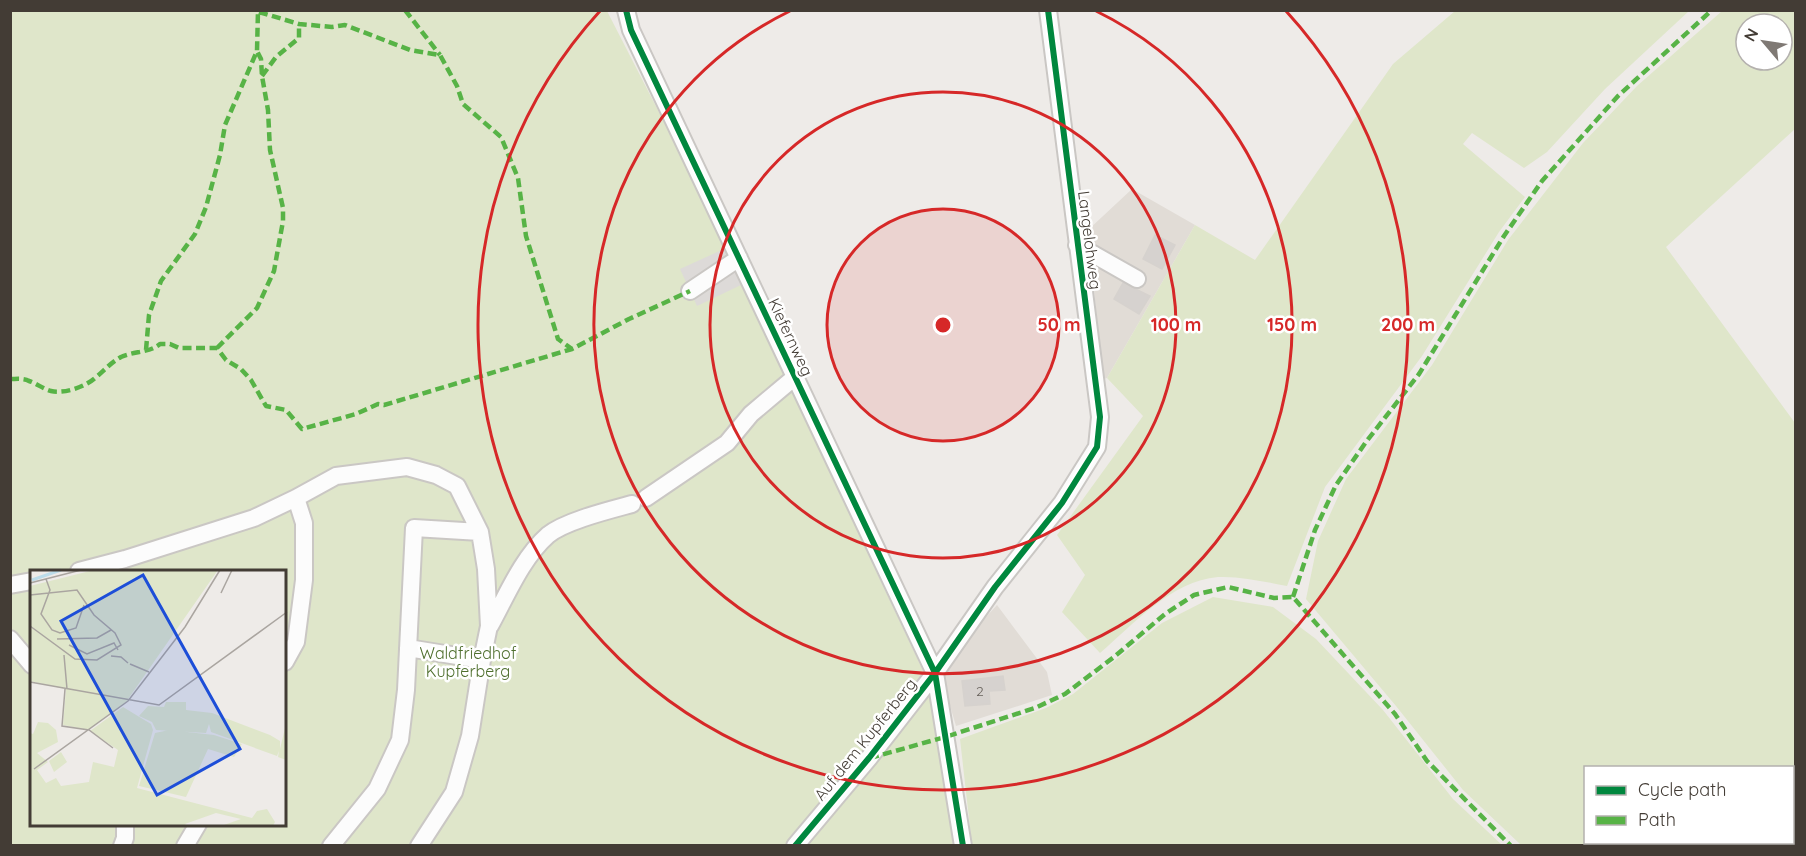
<svg xmlns="http://www.w3.org/2000/svg" width="1806" height="856" viewBox="0 0 1806 856" font-family="Quicksand,sans-serif">
	<style>
		.residential { fill: #e1dcd6 }
		.green { fill: #dfe6ca; fill-rule: evenodd }
		.parking { fill: #dddad8 }
		.building { fill: #d6d2cf; stroke: #d6d2ce; stroke-width: 1.5 }
		.lines { fill: none; stroke-linecap: round; stroke-linejoin: round }
		.minor-casing { stroke: #cac7c4; stroke-width: 20 }
		.minor { stroke: #fcfcfc; stroke-width: 16 }
		.quiet { stroke: #57b346; stroke-width: 4.5; stroke-dasharray: 9 4.5; stroke-linecap: butt }
		.cycleway-casing { stroke: #fff; stroke-width: 10 }
		.cycleway { stroke: #00873e; stroke-width: 6 }
		.ring { fill: none; stroke: #d62828; stroke-width: 3 }
		.labels { text-anchor: middle; stroke-width: 5; stroke-linejoin: round; paint-order: stroke }
		.number-label { font-size: 14px; fill: #69635d }
		.street-label { font-size: 16px; fill: #433c35; stroke: #fff }
		.park-label { font-size: 16px; fill: #4f6f2e; stroke: #fff }
		.inset-river { fill: none; stroke: #bcdce9; stroke-width: 3 }
		.inset-road { fill: none; stroke: #aaa5a0; stroke-width: 1.5 }
		.view { fill: #1d4ed8; fill-opacity: 0.15; stroke: #1d4ed8; stroke-width: 3 }
		.inset-edge { fill: none; stroke: #433c35; stroke-width: 3 }
		.centre { fill: #d62828; stroke: #fff; stroke-width: 3 }
		.ring-label { font-size: 18px; text-anchor: middle; font-weight: bold; fill: #d62828; stroke: #fff; stroke-width: 5; stroke-linejoin: round; paint-order: stroke }
	</style>
	<rect width="100%" height="100%" fill="#eeebe8"/>
	<path class="residential" d="M1132,189L1195,225L1107,378L1103,379L1088,230Z
		M997,605L1047,672L1052,695L956,726L939,668Z"/>
	<path class="green" d="M10,11H607L795,377L877,573L935,696L953,845H11ZM32,571H285V824H32Z
		M1455,11H1689L1605,89L1547,152L1524,168L1472,133L1463,144L1525,197L1499,232L1422,356L1325,487L1287,586C1265,582 1241,576 1218,577C1171,581 1134,624 1100,653L1062,612L1085,575L1057,535L1143,416L1107,378L1195,225L1255,260L1393,64Z
		M1722,11H1795V129L1666,247L1795,423V791L1793,795L1792,768H1586V842L1753,843L1751,846L1521,845L1463,790L1396,706L1306,599L1318,541L1346,479L1432,365L1508,240L1583,143L1637,86ZM1746,24H1782V60H1746Z
		M1213,597L1273,607L1316,639L1383,710L1453,799L1502,845H972L960,739L1046,708L1073,694L1162,623Z"/>
	<path class="parking" d="M724,249L741,285L697,306L680,269Z"/>
	<path class="building" d="M1155,235L1175,245L1162,269L1143,259Z
		M1123,283L1150,296L1139,314L1114,299Z
		M1003,676L1005,690L989,691L990,704L965,706L962,681Z"/>
	<g class="lines">
		<g class="minor-casing">
			<path id="minor" d="M626,10L631,30L935,673L963,846
				M1077,245L1137,279
				M690,291L739,258
				M646,498L727,443L751,414L795,377
				M79,571L125,559L254,518L296,498L336,476L407,467L436,475L457,486L480,532L486,569L489,626L482,660L470,736L454,792L419,846
				M10,585L32,581
				M490,626C507,595 522,558 548,535C565,521 610,510 632,504
				M10,639L32,665
				M408,648L482,660
				M285,662L296,642L304,580V523L296,498
				M122,846L125,838V824
				M185,846L198,824
				M331,846L377,789L400,740L406,690L414,528L480,532
				M795,846L869,758L935,673L995,587L1062,503L1097,447L1100,417L1048,10"/>
		</g>
		<use href="#minor" class="minor"/>
		<path class="quiet" d="M405,10L440,55
			M259,12L299,24L332,27L345,25L410,50L440,55L457,86L463,104L501,137L518,178L526,236L558,339L572,349
			M262,76L276,57L299,38V24
			M217,348L257,308L274,271L283,221V208L270,150L268,110L262,76L261,59L257,51
			M146,350L149,315L161,281L195,234L206,207L220,155L225,125L257,51L258,10
			M10,379C17,379 24,378 29,381C36,383 43,389 51,391C64,394 85,387 95,378C104,371 110,363 121,357C134,351 149,353 160,344H170L179,348H217L226,360L241,369L251,380L266,406L286,410L302,429L356,414L378,404L384,405L572,349L629,319L690,291
			M1293,597L1315,530L1336,485L1366,442L1419,374L1504,236L1542,181L1618,96L1712,10
			M870,758L945,737L1035,708L1065,694L1114,657L1165,614L1194,595L1228,587L1274,598L1293,597L1395,714L1427,761L1511,846
			M1792,816L1796,813
			M1768,846L1771,842"/>
		<g class="cycleway-casing">
			<path id="cycleway" d="M626,10L631,30L935,673L963,846
				M795,846L869,758L935,673L995,587L1062,503L1097,447L1100,417L1048,10"/>
		</g>
		<use href="#cycleway" class="cycleway"/>
	</g>
	<circle cx="943" cy="325" r="116" fill="#d62828" fill-opacity=".12"/>
	<g class="ring">
		<circle cx="943" cy="325" r="116"/>
		<circle cx="943" cy="325" r="233"/>
		<path d="M1096 11A349 349 0 1 1 790 11"/>
		<path d="M1286 11A465 465 0 1 1 600 11"/>
	</g>
	<g class="labels">
		<g class="number-label">
			<text x="980" y="696">2</text>
		</g>
		<g class="street-label">
			<text transform="translate(1090 240) rotate(83)" y="6">Langelohweg</text>
			<text transform="translate(791 337) rotate(65)" y="6">Kiefernweg</text>
			<text transform="translate(865 739) rotate(-51)" y="6">Auf dem Kupferberg</text>
		</g>
		<g class="park-label">
			<text x="468" y="659">Waldfriedhof<tspan x="468" dy="18">Kupferberg</tspan></text>
		</g>
	</g>
	<g transform="translate(30 570)">
		<rect width="256" height="256" fill="#eeebe8"/>
		<path d="M64,0H188L96,132L58,160L33,155L36,119L48,122L0,111V16ZM136,132H156V140L182,143L240,165L250,171V179L256,154V190L248,187L249,181L247,186L181,162L179,154L176,163L126,160L122,152L109,146L118,136L134,137ZM93,137L121,154L123,160L107,218L222,248L227,241L237,239L245,252L243,256H191L211,249L186,243L155,254L157,256H0V163L3,164L8,152L18,153L26,160L28,172L7,183L18,192L7,200L16,213L26,208L31,216L59,212L63,192L84,197L88,180L60,161ZM139,160L184,165L212,174L204,187L178,179L156,227L109,216L125,163ZM31,182L37,192L24,202L19,191Z" fill="#dfe6ca"/>
		<path class="inset-river" d="M2,10L31,0"/>
		<path class="inset-road" d="M16,9L20,20L11,44L22,60L30,63L46,58L54,35M0,13L51,0M191,23L202,0M0,25L47,20L64,45L85,63L91,75L67,90L45,89L0,56M27,69L67,68L81,60M39,75L57,84L84,73L88,80M34,85L37,119M81,86L91,87L98,93M100,94L119,102M0,112L129,135L257,42M35,119L32,156L59,160L83,178M4,199L98,131L155,57L190,0"/>
		<path class="view" d="M113,5L210,179L127,225L31,51Z"/>
		<rect width="256" height="256" class="inset-edge"/>
	</g>
	<circle cx="943" cy="325" r="9" class="centre"/>
	<g class="ring-label">
		<text x="1059" y="331">50 m</text>
		<text x="1176" y="331">100 m</text>
		<text x="1292" y="331">150 m</text>
		<text x="1408" y="331">200 m</text>
	</g>
	<rect width="1806" height="856" fill="none" stroke="#433c35" stroke-width="24"/>
	<rect x="1584" y="766" width="210" height="78" fill="#ffffff" stroke="#b4b1ae" stroke-width="1.5"/>
	<rect x="1596" y="786" width="30" height="9" fill="#00873e" stroke="#b4b1ae" stroke-width="1.5"/>
	<text x="1638" y="796" font-size="18" fill="#433c35">Cycle path</text>
	<rect x="1596" y="816" width="30" height="9" fill="#57b346" stroke="#b4b1ae" stroke-width="1.5"/>
	<text x="1638" y="826" font-size="18" fill="#433c35">Path</text>
	<g transform="translate(1764 42) rotate(299)"><circle r="28" fill="#ffffff" stroke="#b4b1ae" stroke-width="1.5"/>
	<path d="M0-4.5L10 22L0 15L-10 22Z" fill="#7f7974"/>
	<text y="-9" font-size="16" font-weight="bold" text-anchor="middle" fill="#433c35">N</text>
	</g>
</svg>
